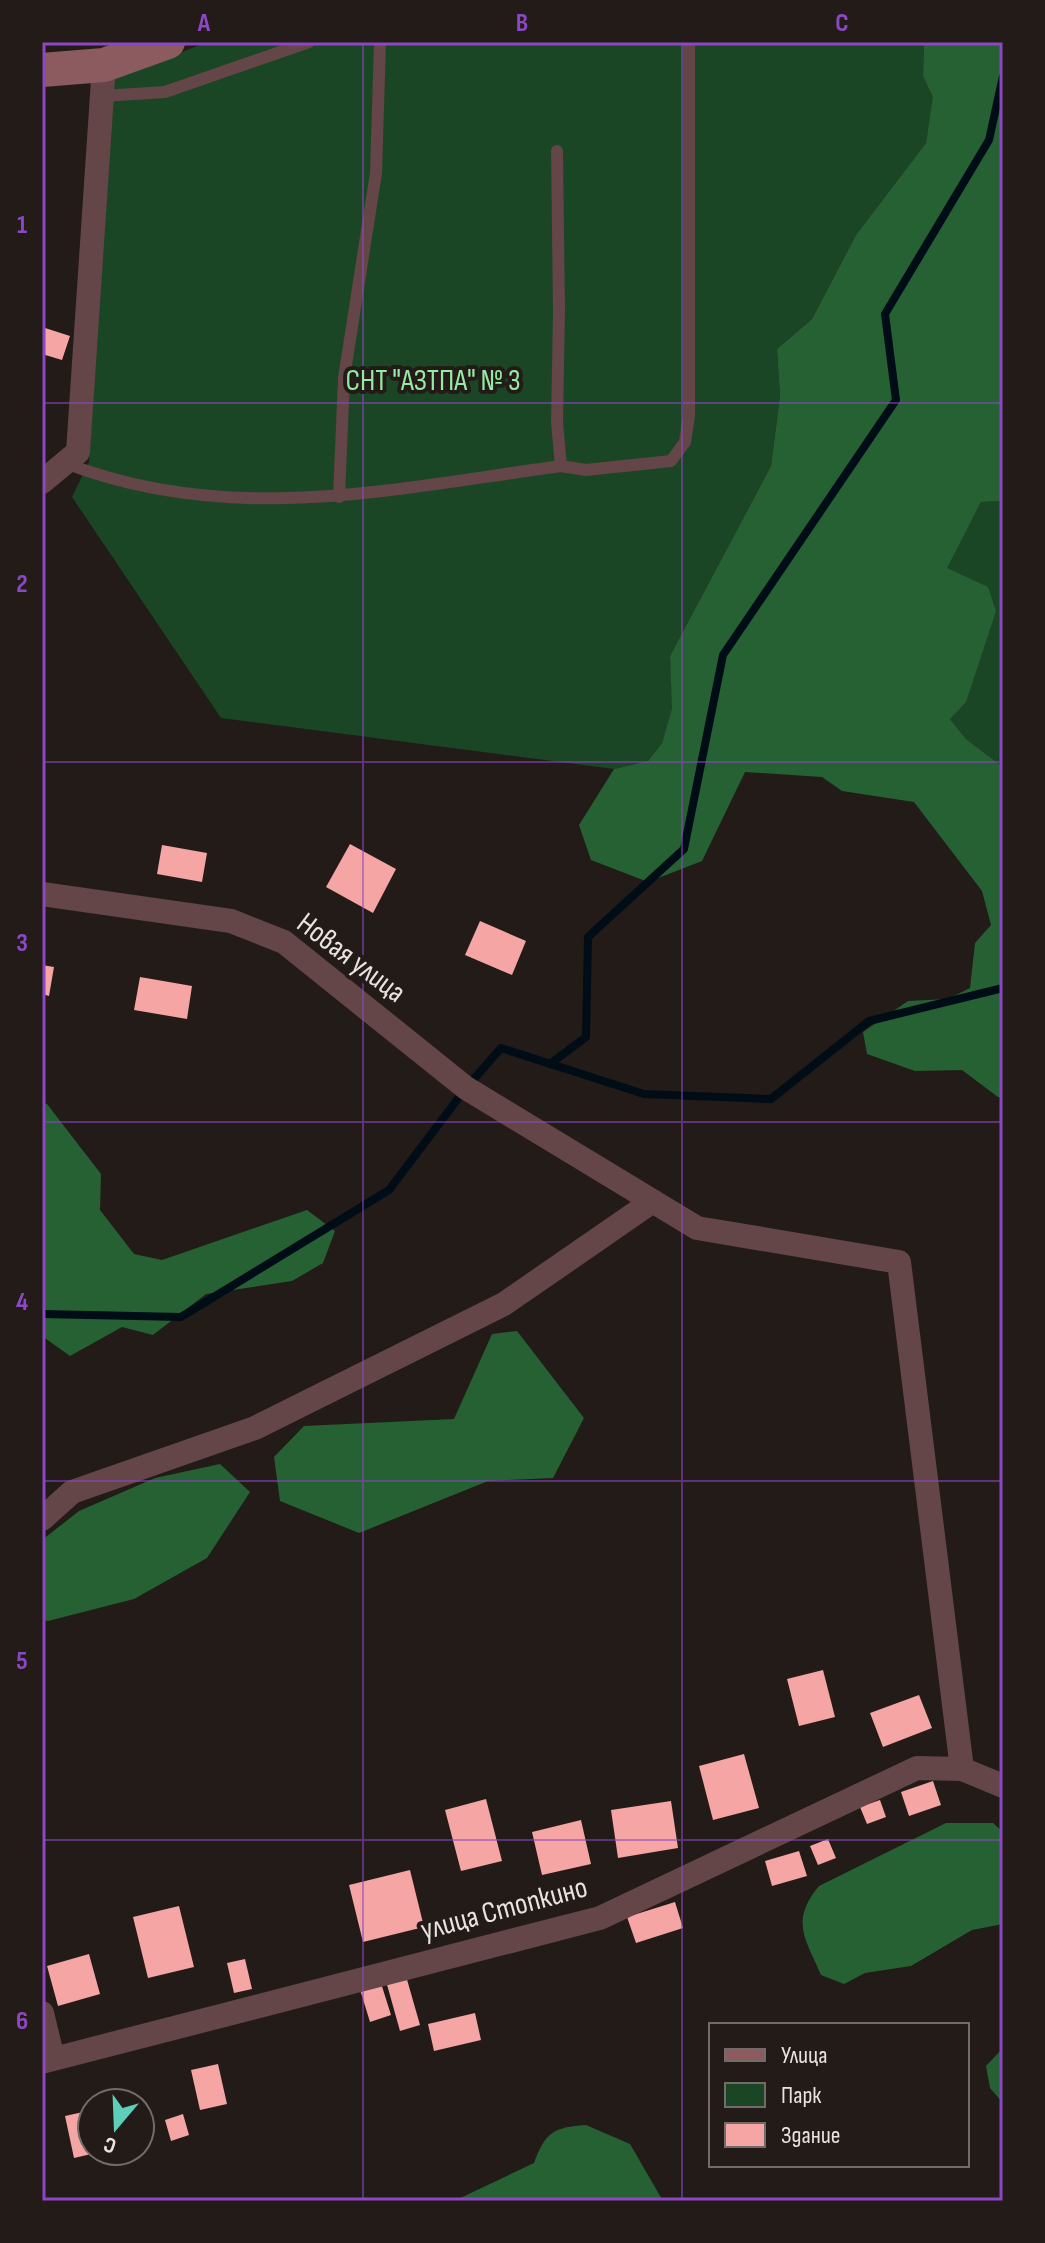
<svg xmlns="http://www.w3.org/2000/svg" width="1045" height="2243" viewBox="0 0 1045 2243" font-family="'Sofia Sans Condensed',sans-serif">
<rect width="100%" height="100%" fill="#231b17"/>
<!-- green -->
<path fill="#1b4625" d="M208 42H924L923 76 934 96 926 143 856 235 812 319 777 349 780 396 771 466 670 656 673 709 662 743 648 761 614 769 221 718 72 497 89 462 113 78Z
M1003 501V767L966 739 950 719 946 568 981 502Z"/>
<!-- forest -->
<path fill="#266133" d="M924 42H1003V501L981 502 947 568 988 587 996 611 966 702 950 719 966 739 1003 767V1097H998L962 1070 915 1071 867 1054 863 1032 908 1001 948 999 970 988 975 943 991 925 982 891 914 802 842 791 822 777 745 772 702 861 648 882 591 860 579 825 614 769 648 761 662 743 672 709 670 656 771 466 780 396 777 349 812 319 856 235 926 143 933 97 923 76Z
M42 1103 47 1104 101 1174 100 1210 134 1254 162 1260 307 1210 335 1231 323 1263 292 1281 206 1294 153 1335 122 1327 70 1356 42 1336Z
M517 1331 584 1418 553 1478 488 1481 359 1533 280 1501 274 1457 304 1426 454 1419 492 1334Z
M220 1464 250 1492 207 1558 134 1599 48 1621 42 1620V1540L79 1511 155 1478Z
M946 1823H993L1003 1832V1924L972 1930 911 1966 865 1973 844 1984 821 1975C805 1938 790 1921 819 1886Z
M1003 2043V2103L990 2088 986 2066 1002 2049Z
M586 2125 630 2144 663 2201H454L534 2163C545 2133 553 2127 586 2125Z"/>
<g fill="none" stroke-linecap="round" stroke-linejoin="round">
<!-- stream -->
<path stroke="#000d17" stroke-width="8" d="M550 1064 586 1037 588 937 684 849 723 655 896 400 885 314 989 140 1003 76
M42 1314 181 1317 389 1190 466 1088 501 1048 644 1094 771 1099 869 1021 1003 988"/>
</g>
<!-- building -->
<path fill="#f5a5a3" d="M42 327 70 336 62 360 42 354Z
M350 844 396 869 373 913 326 887Z
M162 845 207 853 202 882 157 874Z
M480 921 526 941 512 975 465 955Z
M42 965 54 967 49 996 42 994Z
M140 977 192 986 187 1019 134 1010Z
M823 1670 835 1717 799 1726 787 1679Z
M919 1695 932 1728 883 1747 870 1713Z
M744 1754 759 1808 713 1820 699 1766Z
M933 1781 941 1805 909 1816 901 1792Z
M486 1799 502 1861 461 1871 445 1810Z
M880 1800 886 1817 867 1824 860 1807Z
M671 1801 678 1848 618 1858 611 1810Z
M581 1820 591 1864 542 1875 532 1832Z
M828 1839 836 1858 818 1865 810 1846Z
M799 1851 807 1876 772 1886 765 1861Z
M410 1870 424 1927 363 1942 349 1885Z
M675 1902 683 1928 636 1943 627 1917Z
M179 1906 194 1967 148 1978 133 1917Z
M89 1954 100 1994 58 2006 47 1966Z
M245 1959 252 1989 234 1993 227 1963Z
M406 1976 420 2025 400 2031 386 1981Z
M380 1980 391 2015 370 2022 359 1986Z
M475 2013 481 2040 434 2051 428 2024Z
M218 2064 227 2104 200 2110 191 2070Z
M92 2110V2151L100 2152 74 2158 65 2116Z
M183 2114 189 2135 171 2141 165 2120Z"/>
<g fill="none" stroke-linecap="round" stroke-linejoin="round">
<!-- lane -->
<path stroke="#644548" stroke-width="12" d="M102 96 165 92 309 42
M557 151 559 311 557 422 561 466
M65 463C230 527 392 489 561 466L586 470 671 461 685 442 689 416V42
M339 497 344 378 376 173 380 42"/>
<!-- street -->
<path stroke="#644548" stroke-width="24" d="M42 482 78 452 104 65
M42 894 231 921 284 942 466 1088 697 1228 899 1262 962 1769 1003 1786
M42 1519 72 1492 255 1428 504 1304 653 1201
M42 2013 53 2059
M42 2062 600 1918 917 1768 962 1769"/>
<!-- secondary -->
<path stroke="#8c5b5f" stroke-width="34" d="M42 70 104 65 168 42"/>
</g>
<!-- grid -->
<path fill="none" stroke="#8c47c4" stroke-width="2" stroke-opacity="0.55" d="M363 42V2201M682 42V2201M42 403H1003M42 762H1003M42 1122H1003M42 1481H1003M42 1840H1003"/>
<g text-anchor="middle" dominant-baseline="central" stroke-width="8" stroke-linejoin="round" paint-order="stroke">
<!-- park labels -->
<g font-size="30" fill="#96e9a4" stroke="#231b17">
<text x="433" y="381">СНТ "АЗТПА" № 3</text>
</g>
<!-- street labels -->
<g font-size="30" fill="#e9e3e0" stroke="#231b17">
<text transform="translate(351 958) rotate(37)">Новая улица</text>
<text transform="translate(504 1909) rotate(-15)">улица Стопкино</text>
</g>
</g>
<!-- border -->
<rect width="1045" height="2243" fill="none" stroke="#231b17" stroke-width="88"/>
<!-- legend -->
<rect x="709" y="2023" width="260" height="144" fill="#231b17" stroke="#726b67" stroke-width="2"/>
<rect x="725" y="2049" width="40" height="12" fill="#8c5b5f" stroke="#726b67" stroke-width="2"/>
<text x="781" y="2063" font-size="24" fill="#e9e3e0">Улица</text>
<rect x="725" y="2083" width="40" height="24" fill="#1b4625" stroke="#726b67" stroke-width="2"/>
<text x="781" y="2103" font-size="24" fill="#e9e3e0">Парк</text>
<rect x="725" y="2123" width="40" height="24" fill="#f5a5a3" stroke="#726b67" stroke-width="2"/>
<text x="781" y="2143" font-size="24" fill="#e9e3e0">Здание</text>
<!-- north arrow -->
<g transform="translate(116 2127) rotate(199)"><circle r="38" fill="#231b17" stroke="#726b67" stroke-width="2"/>
<path d="M0-6L14 30L0 20L-14 30Z" fill="#5dceb8"/>
<text y="-12" font-size="22" font-weight="bold" text-anchor="middle" fill="#e9e3e0">С</text>
</g>
<rect x="44" y="44" width="957" height="2155" fill="none" stroke="#8c47c4" stroke-width="3"/>
<g font-size="26" text-anchor="middle" font-weight="bold" fill="#8c47c4">
<text x="204" y="31">A</text>
<text x="522" y="31">B</text>
<text x="842" y="31">C</text>
<text x="22" y="233">1</text>
<text x="22" y="592">2</text>
<text x="22" y="951">3</text>
<text x="22" y="1310">4</text>
<text x="22" y="1669">5</text>
<text x="22" y="2029">6</text>
</g>
</svg>
